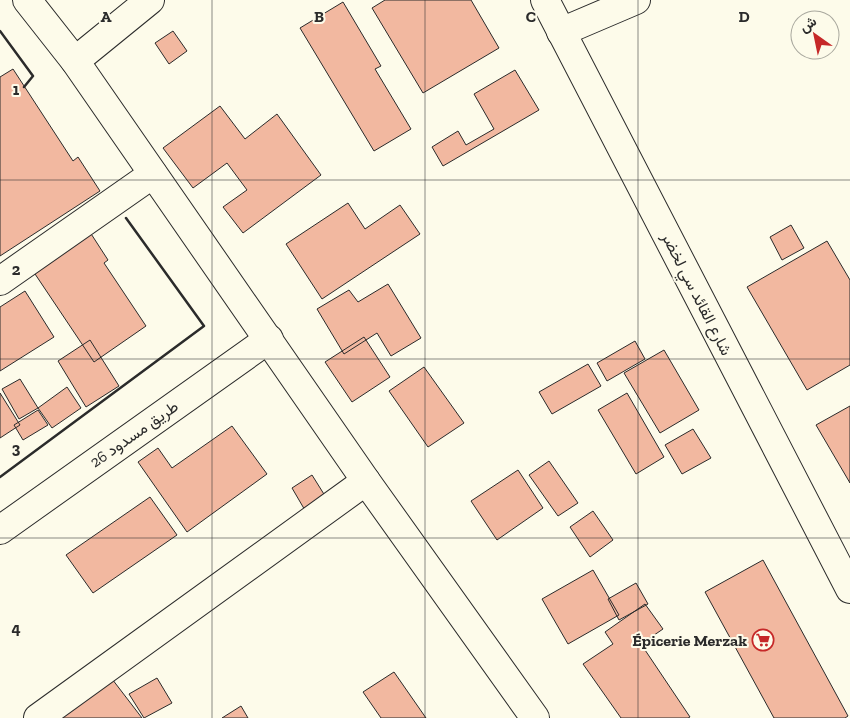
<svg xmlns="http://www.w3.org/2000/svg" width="850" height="718" viewBox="0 0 850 718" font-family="'Zilla Slab',Vazirmatn,serif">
<rect width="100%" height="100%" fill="#fdfbea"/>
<!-- building -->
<path fill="#f2b8a0" stroke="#2b2b2b" d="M385 0H471L499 48 423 93 372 8Z
M343 2 381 66 375 69 411 129 374 151 300 28Z
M173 31 187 51 169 64 155 43Z
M13 69 73 161 78 157 100 191 0 256V77Z
M515 70 539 110 443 166 432 147 458 131 466 145 494 129 474 94Z
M220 106 245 139 277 114 321 175 243 233 223 207 247 190 227 163 193 188 163 148Z
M348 203 365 229 400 205 420 234 322 299 286 244Z
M791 225 804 248 782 260 770 237Z
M86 226 108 260 104 263 146 326 94 362 29 265Z
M827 241 850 280V365L807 390 747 287Z
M388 284 421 338 391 356 377 333 344 354 317 309 349 290 358 302Z
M25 291 54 337 0 371V307Z
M364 337 390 377 352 402 325 362Z
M90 340 119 386 86 407 58 361Z
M635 341 645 359 607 381 597 363Z
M664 350 699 410 660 433 624 373Z
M588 364 601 386 552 414 539 392Z
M424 367 464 423 428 447 389 391Z
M20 379 38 408 19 419 2 389Z
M67 387 81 408 52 428 38 408Z
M0 393 20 425 0 438Z
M627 393 664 457 636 474 598 410Z
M850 406V483L816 425Z
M38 410 48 425 23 440 14 425Z
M232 426 267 474 187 532 138 462 158 448 172 468Z
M693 429 711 458 682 474 665 445Z
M549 461 578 503 558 516 529 475Z
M518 470 543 508 497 540 471 501Z
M312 475 327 499 306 512 292 488Z
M150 497 177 535 93 593 66 555Z
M593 511 613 540 590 557 570 527Z
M763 560 848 716 845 718H774L705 592Z
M593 570 619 615 568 644 542 599Z
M636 583 648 604 619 620 608 599Z
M645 604 663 629 641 644 690 717 688 718H621L583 664 613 644 605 632Z
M394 672 426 718H381L363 692Z
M109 675 142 718H51Z
M157 678 172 703 144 718 129 694Z
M241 706 248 718H222Z"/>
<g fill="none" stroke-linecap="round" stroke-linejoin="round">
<!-- street casing -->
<g stroke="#2b2b2b" stroke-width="30">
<path id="street" d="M561 32 636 0
M75 61 150 0
M0 281 153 174
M0 530 269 339
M38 718 366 481"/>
</g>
<!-- secondary casing -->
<g stroke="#2b2b2b" stroke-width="30">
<path id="secondary" d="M27 0 75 61 366 481 535 718
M545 0 850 589"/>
</g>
<!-- street -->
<use href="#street" stroke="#fdfbea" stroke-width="28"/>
<!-- secondary -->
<use href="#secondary" stroke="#fdfbea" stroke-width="28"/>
<!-- wall -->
<path stroke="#2b2b2b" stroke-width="2.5" d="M0 31 33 76 24 87
M0 477 204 326 126 218"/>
</g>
<!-- grid -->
<path fill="none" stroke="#2b2b2b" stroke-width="1" stroke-opacity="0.55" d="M212 0V718M425 0V718M638 0V718M0 180H850M0 359H850M0 538H850"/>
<!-- icons -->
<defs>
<g id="supermarket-ring" transform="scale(1.125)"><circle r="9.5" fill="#fdfbea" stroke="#c62828" stroke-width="1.5"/><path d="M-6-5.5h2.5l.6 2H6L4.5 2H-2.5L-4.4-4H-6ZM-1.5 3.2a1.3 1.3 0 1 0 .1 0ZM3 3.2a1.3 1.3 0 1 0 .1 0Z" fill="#c62828"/></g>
</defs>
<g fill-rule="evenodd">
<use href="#supermarket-ring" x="763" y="640"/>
</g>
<g text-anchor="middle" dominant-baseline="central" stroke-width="4" stroke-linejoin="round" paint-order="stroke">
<!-- street labels -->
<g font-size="16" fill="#2b2b2b" stroke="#fdfbea">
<text transform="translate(697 294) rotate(63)">شارع القائد سي لخضر</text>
<text transform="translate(134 434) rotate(-35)">طريق مسدود 26</text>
</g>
<!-- poi labels -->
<g font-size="16" font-weight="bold" fill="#2b2b2b" stroke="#fdfbea" text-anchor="end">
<text x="747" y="640">Épicerie Merzak</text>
</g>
</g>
<g font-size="16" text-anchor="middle" font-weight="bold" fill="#2b2b2b" stroke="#fdfbea" stroke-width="4" stroke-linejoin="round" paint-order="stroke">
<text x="106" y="22">A</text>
<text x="319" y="22">B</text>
<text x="531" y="22">C</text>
<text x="744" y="22">D</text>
<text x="16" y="95">1</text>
<text x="16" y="275">2</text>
<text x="16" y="454">3</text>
<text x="16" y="634">4</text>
</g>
<!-- north arrow -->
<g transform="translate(815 35) rotate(327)"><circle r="24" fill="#fdfbea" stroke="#a9a89e"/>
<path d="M0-4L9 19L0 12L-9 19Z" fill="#c62828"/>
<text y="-8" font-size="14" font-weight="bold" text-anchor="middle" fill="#2b2b2b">ش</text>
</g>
</svg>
